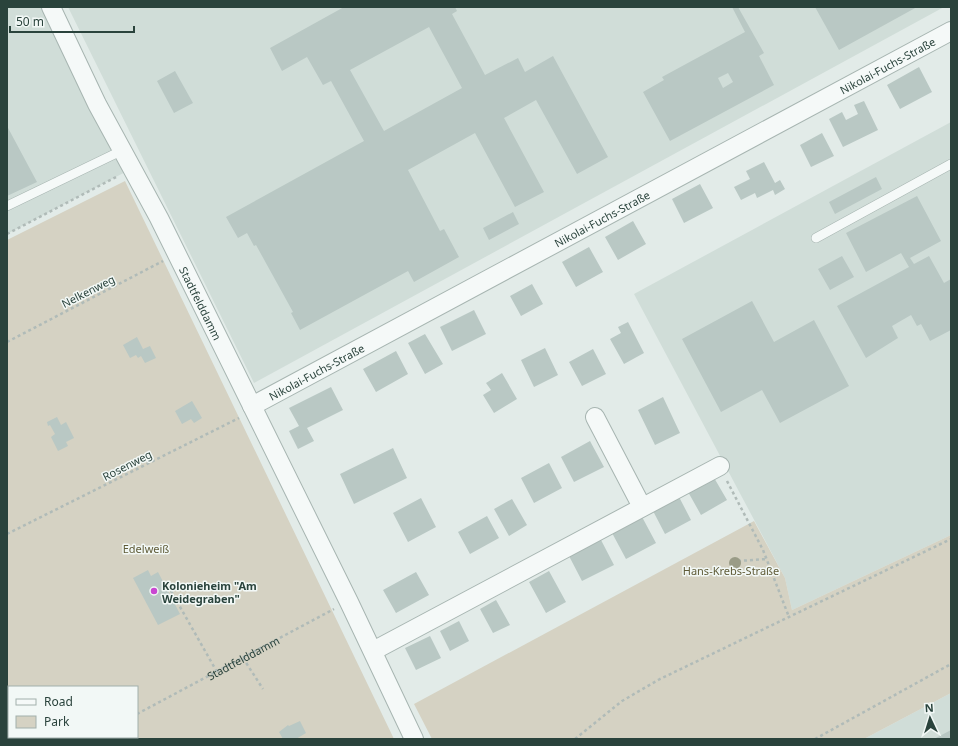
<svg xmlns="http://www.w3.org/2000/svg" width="958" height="746" viewBox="0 0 958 746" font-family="'Noto Sans',sans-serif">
<rect width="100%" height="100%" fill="#e2ebe8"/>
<!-- built -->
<path fill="#d0ddd8" d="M7 7H51L133 168 7 234Z
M68 7H944L254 383Z
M951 122V535L792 610 785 578 634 294Z
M951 693V739H864Z"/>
<!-- green -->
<path fill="#d5d2c3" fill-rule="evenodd" d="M125 181 394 739H7V240ZM9 687H137V737H9Z
M754 521 785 578 792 610 951 535V693L864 739H432L414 704Z"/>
<!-- building -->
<path fill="#b9c8c4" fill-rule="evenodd" d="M344 7H455L457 11 452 14 485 75 518 58 525 72 553 56 608 157 577 174 536 100 504 118 544 192 515 207 475 133 408 170 440 231 444 229 459 257 414 282 408 271 300 330 291 313 293 312 256 245 254 246 247 233 238 238 226 217 364 141 331 81 323 85 307 57 282 71 270 48ZM429 27 462 88 384 131 350 70Z
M732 7H738L764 53 759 56 774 85 670 141 643 92 664 80 662 77 745 32ZM728 73 733 82 723 88 718 78Z
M815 7 846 8 917 7 839 50Z
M919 67 932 92 900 109 887 85Z
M175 71 193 103 174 113 157 81Z
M864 101 878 130 843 147 829 119 842 112 846 120 858 114 854 105Z
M7 126 37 182 7 196Z
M822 133 834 156 811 167 800 145Z
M764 162 775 183 780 180 785 189 775 195 773 190 757 198 755 193 741 200 734 187 750 179 746 171Z
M876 177 882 189 835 214 829 202Z
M700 184 713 208 684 223 672 199Z
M917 196 941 241 910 258 914 264 929 256 944 283 951 279V330L930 341 921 324 917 326 911 315 892 326 898 338 866 358 837 306 909 267 901 253 866 272 846 233Z
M513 212 519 224 489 240 483 228Z
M633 221 646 244 618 260 605 237Z
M589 247 603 272 576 287 562 262Z
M842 256 854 277 830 290 818 269Z
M532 284 543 304 521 316 510 296Z
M752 301 774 342 814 320 849 386 780 423 762 390 721 412 682 339Z
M474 310 486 334 452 351 440 327Z
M628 322 644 353 624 364 610 339 621 333 618 327Z
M425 334 443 364 425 374 408 343Z
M137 337 143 349 150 346 156 358 145 363 141 356 138 358 136 355 130 358 123 345Z
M545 348 558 375 534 387 521 360Z
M593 349 606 374 582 386 569 362Z
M396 351 408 374 376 392 363 369Z
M502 373 517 399 494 413 483 395 491 390 486 383Z
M331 387 343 410 307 428 314 441 298 449 289 431 299 426 289 408Z
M663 397 680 433 655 445 638 410Z
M192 401 202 418 194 423 191 419 182 424 175 411Z
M57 417 61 425 66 422 74 438 66 442 68 446 58 451 51 437 55 434 50 425 48 426 47 422Z
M590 441 604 467 574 482 561 457Z
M393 448 407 478 354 504 340 474Z
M549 463 562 488 534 503 521 478Z
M713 476 727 500 701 515 687 490Z
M678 495 691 520 665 534 652 509Z
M421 498 436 527 408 542 393 513Z
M512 499 527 525 509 536 494 509Z
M641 515 656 543 626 559 611 531Z
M487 516 499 538 470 554 458 532Z
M601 540 614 565 582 581 569 556Z
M148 570 151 576 158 572 180 614 158 625 133 578Z
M549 571 566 602 546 613 529 582Z
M416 572 429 595 396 613 383 590Z
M496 600 510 625 493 633 480 609Z
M459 621 469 641 450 651 440 631Z
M430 636 441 658 416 670 405 648Z
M300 721 306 733 296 739H283L279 732 288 725 289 726Z
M951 730V739H934Z"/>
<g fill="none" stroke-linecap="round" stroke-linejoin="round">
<!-- service casing -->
<g stroke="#a7b5b1" stroke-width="10">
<path id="service" d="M7 206 123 150
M816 238 951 164"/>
</g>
<!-- minor casing -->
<g stroke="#a7b5b1" stroke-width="20">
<g id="minor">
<path id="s2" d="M51 7 97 104 159 218 349 602 414 739"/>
<path id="s3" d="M252 406 951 31"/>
<path d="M595 417 642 507"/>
<path d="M373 651 720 466"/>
</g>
</g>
<!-- path -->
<g stroke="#b0bbb8" stroke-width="2.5" stroke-dasharray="3 3" stroke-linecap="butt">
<path d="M7 234 118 176"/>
<path d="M7 342 163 261"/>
<path d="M727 481 763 550 789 617"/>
<path d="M7 534 239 418"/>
<path d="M738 561 767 559"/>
<path d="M171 591 217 672"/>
<path d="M243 658 263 689"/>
<path id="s1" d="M137 714 334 609"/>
<path d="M90 739 93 737"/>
<path d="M575 739 622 701 660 679 951 539"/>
<path d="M815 739 951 664"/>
</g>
<!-- service -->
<use href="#service" stroke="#f5f9f8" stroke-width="9"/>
<!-- minor -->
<use href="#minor" stroke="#f5f9f8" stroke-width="18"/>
</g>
<!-- trees -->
<circle fill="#9a9c87" cx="735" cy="563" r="6"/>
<!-- markers -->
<circle fill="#c946d1" stroke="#f2f8f6" stroke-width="1.5" cx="154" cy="591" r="4"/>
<g text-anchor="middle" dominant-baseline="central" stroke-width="3" stroke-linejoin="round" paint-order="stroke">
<!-- street labels -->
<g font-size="11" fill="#2a433c" stroke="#f2f8f6">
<text stroke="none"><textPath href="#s3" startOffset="721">Nikolai-Fuchs-Straße</textPath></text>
<text stroke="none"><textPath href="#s3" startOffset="397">Nikolai-Fuchs-Straße</textPath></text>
<text transform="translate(88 291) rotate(-27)">Nelkenweg</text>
<text stroke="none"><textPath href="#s2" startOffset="332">Stadtfelddamm</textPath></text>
<text stroke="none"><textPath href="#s3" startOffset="73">Nikolai-Fuchs-Straße</textPath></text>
<text transform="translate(127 465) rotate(-27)">Rosenweg</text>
<text stroke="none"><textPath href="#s1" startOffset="120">Stadtfelddamm</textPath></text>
</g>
<!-- park labels -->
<g font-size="11" fill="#5f5b37" stroke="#f2f8f6">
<text x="146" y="548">Edelweiß</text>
<text x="731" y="570">Hans-Krebs-Straße</text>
</g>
<!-- poi labels -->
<g font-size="11" font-weight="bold" fill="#2a433c" stroke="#f2f8f6" text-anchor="start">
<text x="162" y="585">Kolonieheim "Am<tspan x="162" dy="13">Weidegraben"</tspan></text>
</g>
</g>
<!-- border -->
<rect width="958" height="746" fill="none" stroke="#2a433c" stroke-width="16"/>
<!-- legend -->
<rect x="8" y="686" width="130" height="52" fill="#f2f8f6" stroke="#a2b0ac"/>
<rect x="16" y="699" width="20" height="6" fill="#f5f9f8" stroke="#a2b0ac"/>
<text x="44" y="706" font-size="12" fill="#2a433c">Road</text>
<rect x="16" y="716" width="20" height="12" fill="#d5d2c3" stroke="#a2b0ac"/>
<text x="44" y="726" font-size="12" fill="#2a433c">Park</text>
<!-- north arrow -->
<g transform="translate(930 718) rotate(356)" stroke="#f2f8f6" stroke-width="3" paint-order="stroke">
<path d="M0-3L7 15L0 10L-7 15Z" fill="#2a433c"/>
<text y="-6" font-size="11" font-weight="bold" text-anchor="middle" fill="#2a433c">N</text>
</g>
<!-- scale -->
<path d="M10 26v6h124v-6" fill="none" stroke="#2a433c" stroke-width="2"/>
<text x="16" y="26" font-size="12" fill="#2a433c" stroke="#f2f8f6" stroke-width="3" paint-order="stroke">50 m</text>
</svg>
